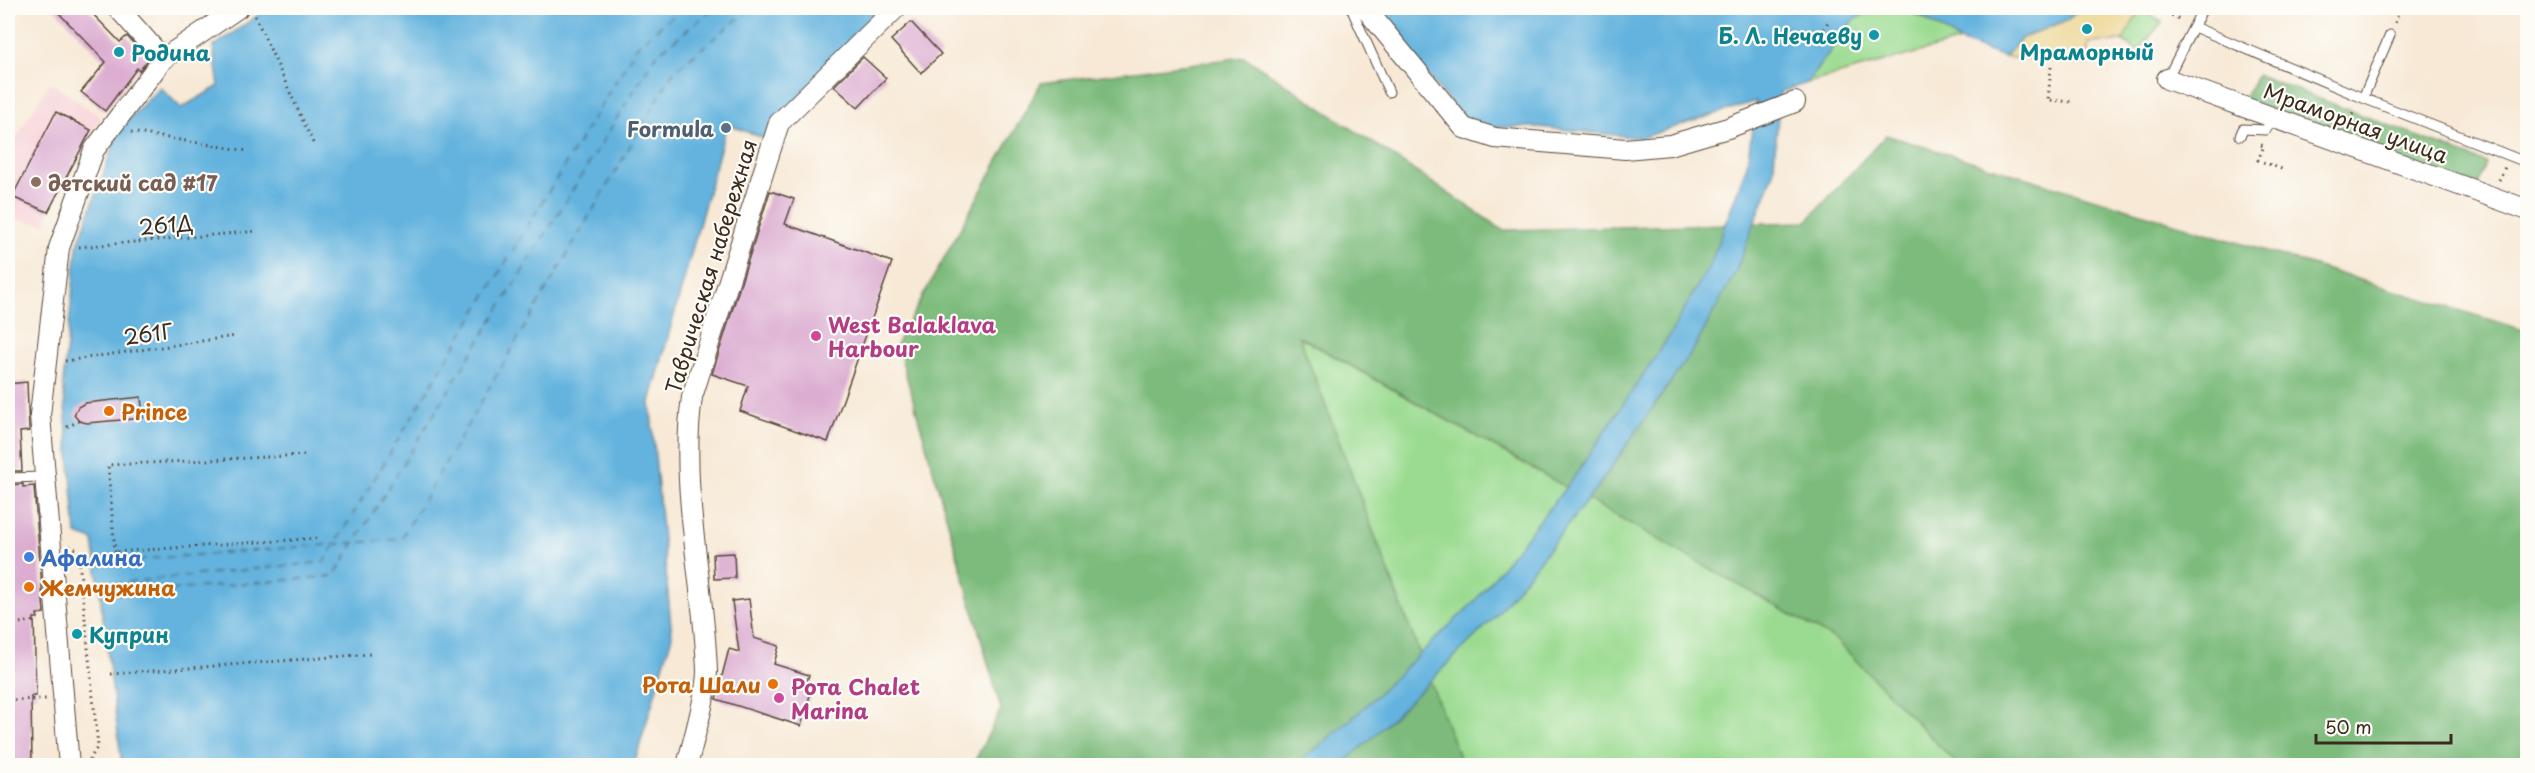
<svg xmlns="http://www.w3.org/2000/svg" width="2535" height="773" viewBox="0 0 2535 773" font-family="'Playpen Sans',sans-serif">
<rect width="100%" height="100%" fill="#fdfcf7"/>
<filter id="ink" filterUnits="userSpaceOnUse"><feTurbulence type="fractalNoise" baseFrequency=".0167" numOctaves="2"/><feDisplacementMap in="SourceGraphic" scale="12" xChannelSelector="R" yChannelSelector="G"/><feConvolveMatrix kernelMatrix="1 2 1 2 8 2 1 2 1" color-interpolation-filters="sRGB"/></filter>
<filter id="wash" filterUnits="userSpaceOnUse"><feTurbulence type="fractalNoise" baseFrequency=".008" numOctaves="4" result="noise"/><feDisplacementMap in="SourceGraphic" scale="24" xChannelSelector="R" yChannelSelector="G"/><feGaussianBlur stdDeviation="1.35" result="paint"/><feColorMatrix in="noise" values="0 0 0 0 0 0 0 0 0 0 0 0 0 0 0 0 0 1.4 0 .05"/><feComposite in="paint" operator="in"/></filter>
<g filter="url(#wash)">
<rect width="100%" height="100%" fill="#f7e9d6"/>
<!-- built -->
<path fill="#f7cfd5" d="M50 82 101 117 48 212 46 225 8 218V151Z"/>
<!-- green -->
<path fill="#9bdb91" stroke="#6b8258" stroke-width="1.5" d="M1876 8C1916 8 1927 20 1960 41L1807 83 1853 20Z
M2139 10 2162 22 2138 51 2122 41Z
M1298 336 1837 640 1958 765H1462Z"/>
<!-- forest -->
<path fill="#7cbb7b" stroke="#5c724c" stroke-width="1.5" d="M1245 57 1503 230 1806 222 1886 135 2527 331V765H1958L1836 640 1299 336 1462 765H973L1001 709 897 343 1041 83Z
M2258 75 2486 163 2477 189 2243 100Z"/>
<!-- sand -->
<path fill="#eeda9e" stroke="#94825e" stroke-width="1.5" d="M2082 8H2141L2122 41 2088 43V64L2004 57 2022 38 2067 20Z"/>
<!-- water -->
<path fill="#64b3de" stroke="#506e7e" stroke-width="1.5" d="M268 8H887L768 140 727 124 650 402 672 636 634 765H122L93 540 76 534 63 382 77 247 119 130 160 87 181 108 219 86 213 47Z
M1371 8H1876L1853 20 1807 83 1780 92 1773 175 1736 271 1695 347 1594 492 1494 618 1370 740 1340 765 1295 766 1355 716 1475 601 1572 480 1670 335 1711 262 1747 165 1756 101 1641 138 1539 127H1487L1468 124Z
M1900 8H2082L2067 20 2022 38 2004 57 1960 41 1914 11Z"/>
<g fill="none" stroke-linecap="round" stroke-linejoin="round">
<!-- ferry -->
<path stroke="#495a61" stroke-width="1.5" stroke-dasharray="8 6" stroke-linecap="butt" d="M96 563 401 539 674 71 751 8
M99 585 324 562 637 46 682 8
M101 596 334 576 656 55 714 8"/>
</g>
<g id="blocks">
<!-- building -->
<path fill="#dcadd1" d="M54 8H87L120 42 127 36 148 60 139 71 137 68 105 111 81 92 106 62Z
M911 22 941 54 921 73 891 40Z
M863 57 886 78 858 108 834 86Z
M56 112 91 130 48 212 12 197Z
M770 191 794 199 785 224 892 262 828 442 740 411 748 386 712 374Z
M27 382 29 431 20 432 22 471H8V384Z
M141 397 143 418 87 423 79 421 74 415 78 407 85 403Z
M23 484V487L34 486 44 613 37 614 38 618H34L36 696H31L32 765H8V485Z
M734 553 735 578 714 579 713 554Z
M749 599 754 638 779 646 774 664 809 675 804 690 811 692 801 726 716 699 729 649 739 652 732 601Z"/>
</g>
</g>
<g filter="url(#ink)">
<use href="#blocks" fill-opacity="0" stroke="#57473a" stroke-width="1.5"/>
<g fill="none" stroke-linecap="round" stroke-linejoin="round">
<!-- lane casing -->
<g stroke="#57473a" stroke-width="11">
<path id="lane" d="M1351 8 1389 92
M2194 27 2363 98 2528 163
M2167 79 2203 8
M2363 98 2390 35
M2240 136 2243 129 2266 130 2273 117
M8 478 44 477"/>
</g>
<!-- street casing -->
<g stroke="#57473a" stroke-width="22">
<path id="street" d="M118 8 163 59
M1365 8 1464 128 1495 138 1625 149 1670 145 1728 128 1795 102
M2167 79 2528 210
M69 766 40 415 59 248 94 150 163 59 238 8
M687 766C693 740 707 696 707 671 704 580 679 488 692 397L779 123 896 8"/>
</g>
<!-- path -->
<path stroke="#57473a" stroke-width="3" stroke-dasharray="1.5 4.5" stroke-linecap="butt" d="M2155 8 2182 20
M255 16 314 145
M2395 23 2398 14 2396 8
M1817 39 1830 19
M2051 67 2048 100 2072 102
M2347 125 2356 110
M131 132 248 151
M2261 145 2264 146 2258 160 2284 170
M2499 180 2505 167
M79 247 258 231
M65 361 236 336
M67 427 79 421
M69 546 78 550 98 746 87 764
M115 552 108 465 306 455
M96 563 115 552 320 538
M8 624 38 621
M111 674 371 654
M8 700 47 699"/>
<!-- lane -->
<use href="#lane" stroke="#fff" stroke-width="9"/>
<!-- street -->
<use href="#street" stroke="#fff" stroke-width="20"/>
</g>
</g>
<!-- markers -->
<g fill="#0f9aa8" stroke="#fdfcf7" stroke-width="2">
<circle cx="2087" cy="29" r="6"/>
<circle cx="1874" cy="35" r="6"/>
<circle cx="119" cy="52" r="6"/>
<circle cx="77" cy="634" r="6"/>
</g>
<circle fill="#5c6f8a" stroke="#fdfcf7" stroke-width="2" cx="726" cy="128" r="6"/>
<circle fill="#8d6e63" stroke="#fdfcf7" stroke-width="2" cx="36" cy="182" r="6"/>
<g fill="#d1479c" stroke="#fdfcf7" stroke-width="2">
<circle cx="816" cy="336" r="6"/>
<circle cx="779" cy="698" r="6"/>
</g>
<g fill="#e8710a" stroke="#fdfcf7" stroke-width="2">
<circle cx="109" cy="411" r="6"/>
<circle cx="29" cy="587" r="6"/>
<circle cx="773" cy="684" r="6"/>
</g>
<circle fill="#3f7fe0" stroke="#fdfcf7" stroke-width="2" cx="29" cy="557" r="6"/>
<g text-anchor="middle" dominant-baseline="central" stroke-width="4.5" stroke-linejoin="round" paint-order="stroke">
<!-- culture labels -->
<g font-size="21" font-weight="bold" fill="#0d838f" stroke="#fdfcf7" text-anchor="start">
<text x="1862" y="35" text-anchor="end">Б. Л. Нечаеву</text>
<text x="2087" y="51" text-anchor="middle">Мраморный</text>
<text x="131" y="52">Родина</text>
<text x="89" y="634">Куприн</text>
</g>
<!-- street labels -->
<g font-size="21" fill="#3b2a1e" stroke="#fdfcf7">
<text transform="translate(2356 122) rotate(20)">Мраморная улица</text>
<text transform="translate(166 224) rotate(-5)">261Д</text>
<text transform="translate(710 266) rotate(-73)">Таврическая набережная</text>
<text transform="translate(148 333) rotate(-8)">261Г</text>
</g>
<!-- service labels -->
<g font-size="21" font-weight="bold" fill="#4e5e75" stroke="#fdfcf7" text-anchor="end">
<text x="714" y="128">Formula</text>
</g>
<!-- education labels -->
<g font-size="21" font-weight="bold" fill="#785e54" stroke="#fdfcf7" text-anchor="start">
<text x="48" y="182">детский сад #17</text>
</g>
<!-- hotel labels -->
<g font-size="21" font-weight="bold" fill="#b23c85" stroke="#fdfcf7" text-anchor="start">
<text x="828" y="324">West Balaklava<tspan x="828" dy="24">Harbour</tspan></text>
<text x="791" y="686">Рота Chalet<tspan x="791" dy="24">Marina</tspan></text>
</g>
<!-- food labels -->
<g font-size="21" font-weight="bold" fill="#c56008" stroke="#fdfcf7" text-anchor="start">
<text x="121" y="411">Prince</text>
<text x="41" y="587">Жемчужина</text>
<text x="761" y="684" text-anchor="end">Рота Шали</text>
</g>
<!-- shop labels -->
<g font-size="21" font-weight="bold" fill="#366cbe" stroke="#fdfcf7" text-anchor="start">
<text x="41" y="557">Афалина</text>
</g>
</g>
<!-- margin -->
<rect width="2535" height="773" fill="none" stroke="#fdfcf7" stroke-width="30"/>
<!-- scale -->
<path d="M2316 734v9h135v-9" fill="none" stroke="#3b2a1e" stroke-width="3"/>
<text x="2325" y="734" font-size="18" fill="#3b2a1e" stroke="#fdfcf7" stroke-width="4.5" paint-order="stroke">50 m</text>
</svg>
